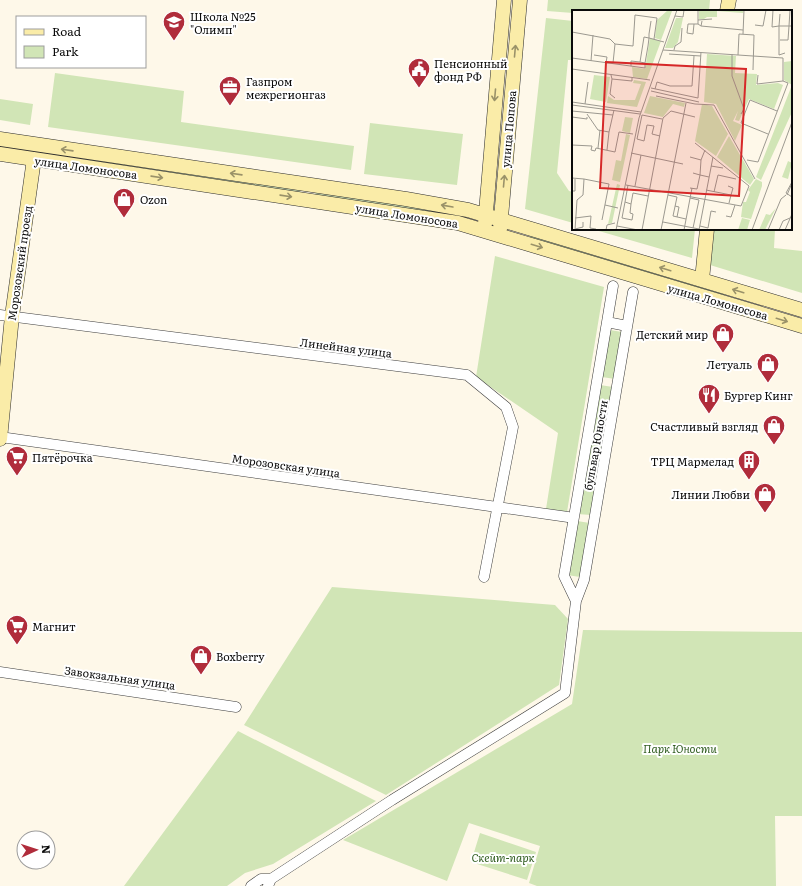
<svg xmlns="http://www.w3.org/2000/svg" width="802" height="886" viewBox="0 0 802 886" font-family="Literata,serif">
<rect width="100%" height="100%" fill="#fef8e9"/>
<!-- green -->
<path fill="#d1e5b6" d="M548 0H710L709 11H573V13L547 11Z
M546 18 573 21V60H568L557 173 569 191 573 192V223L525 209Z
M55 73 184 91 181 122 354 146 351 170 48 127Z
M0 99 33 104 30 125 0 120Z
M370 123 463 134 457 185 364 174Z
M0 144 301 188 300 193 0 148Z
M316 191 455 212 454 217 315 195Z
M592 229H695L692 258Z
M713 229H775L774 248 802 251V293L710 265Z
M531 234 725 292 724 298 529 239Z
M495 256 604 287 567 512 546 509 558 433 476 377Z
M610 330 622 332 615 379 602 377Z
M600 385 613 387 599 469 586 466Z
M585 471 598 473 591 515 577 514Z
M577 521 590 523 580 577 567 575Z
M332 587 555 605 568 619 559 685 386 795 244 725Z
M583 630 802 632V816H775L776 886H537L529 883 540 846 469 823 447 881 343 840 572 704Z
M238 731 376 801 273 864 245 873 227 886H124Z
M480 833 536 852 527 880 471 862Z"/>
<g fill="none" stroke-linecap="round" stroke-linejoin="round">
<!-- street casing -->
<g stroke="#3d3d3d" stroke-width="11">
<path id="street" d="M613 286 607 322 627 326
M0 315 467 375 506 407 513 427 484 577
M0 437 568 517
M576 601 584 580 633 292
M0 672 236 707
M251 886 261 879H271
M268 886 271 879 392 800 565 693 576 601 564 576 607 322"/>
</g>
<!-- secondary casing -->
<g stroke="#2c2c2c" stroke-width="15">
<path id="secondary" d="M727 11 729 0
M0 139 406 199 468 210 802 310
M0 154 458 223 802 326
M485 224 504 0
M500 229 520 0
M702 280 707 229
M0 439 12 316 34 159"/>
</g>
<!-- street -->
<use href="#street" stroke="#fff" stroke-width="10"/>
<!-- secondary -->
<use href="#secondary" stroke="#faeca8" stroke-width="14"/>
</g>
<!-- one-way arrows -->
<defs><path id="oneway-shaft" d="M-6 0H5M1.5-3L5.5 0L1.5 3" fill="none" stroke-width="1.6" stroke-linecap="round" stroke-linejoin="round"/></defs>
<g stroke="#9a9269">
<use href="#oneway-shaft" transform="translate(515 51) rotate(-85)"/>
<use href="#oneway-shaft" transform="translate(495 95) rotate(95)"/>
<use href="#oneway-shaft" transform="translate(67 150) rotate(-172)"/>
<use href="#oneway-shaft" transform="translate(236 174) rotate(-172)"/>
<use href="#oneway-shaft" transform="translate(157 177) rotate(8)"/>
<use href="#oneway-shaft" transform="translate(504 181) rotate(-85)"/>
<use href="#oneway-shaft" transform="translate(286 196) rotate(8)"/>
<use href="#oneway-shaft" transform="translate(447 206) rotate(-170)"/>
<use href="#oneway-shaft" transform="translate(537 246) rotate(17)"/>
<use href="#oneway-shaft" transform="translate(665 269) rotate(-163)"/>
<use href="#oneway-shaft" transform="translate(738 291) rotate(-163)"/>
<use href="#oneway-shaft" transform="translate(782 320) rotate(17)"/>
</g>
<!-- icons -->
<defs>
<g id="school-pin" transform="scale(1.15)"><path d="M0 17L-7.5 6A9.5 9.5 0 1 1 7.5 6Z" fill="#b02c3b" stroke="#fff"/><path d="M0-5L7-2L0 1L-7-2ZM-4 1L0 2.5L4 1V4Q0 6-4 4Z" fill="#fff"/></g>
<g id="civic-pin" transform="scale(1.15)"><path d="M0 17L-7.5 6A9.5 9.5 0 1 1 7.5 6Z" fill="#b02c3b" stroke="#fff"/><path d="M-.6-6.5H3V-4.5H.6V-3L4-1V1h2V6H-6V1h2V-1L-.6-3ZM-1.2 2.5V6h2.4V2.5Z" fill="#fff"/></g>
<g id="office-pin" transform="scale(1.15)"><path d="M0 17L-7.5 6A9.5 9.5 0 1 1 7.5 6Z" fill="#b02c3b" stroke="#fff"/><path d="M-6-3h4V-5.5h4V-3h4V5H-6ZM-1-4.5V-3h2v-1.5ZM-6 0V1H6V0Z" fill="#fff"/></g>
<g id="shop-pin" transform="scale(1.15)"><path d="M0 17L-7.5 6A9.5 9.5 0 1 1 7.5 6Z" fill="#b02c3b" stroke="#fff"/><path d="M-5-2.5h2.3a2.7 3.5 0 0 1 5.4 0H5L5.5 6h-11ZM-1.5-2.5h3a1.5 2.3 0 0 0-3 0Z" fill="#fff"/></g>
<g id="restaurant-pin" transform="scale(1.15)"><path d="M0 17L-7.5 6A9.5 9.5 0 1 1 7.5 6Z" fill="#b02c3b" stroke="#fff"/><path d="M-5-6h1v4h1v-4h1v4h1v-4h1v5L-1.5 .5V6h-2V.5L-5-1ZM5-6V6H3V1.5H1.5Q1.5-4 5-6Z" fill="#fff"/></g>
<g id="supermarket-pin" transform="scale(1.15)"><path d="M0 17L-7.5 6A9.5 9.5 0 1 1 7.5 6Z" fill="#b02c3b" stroke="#fff"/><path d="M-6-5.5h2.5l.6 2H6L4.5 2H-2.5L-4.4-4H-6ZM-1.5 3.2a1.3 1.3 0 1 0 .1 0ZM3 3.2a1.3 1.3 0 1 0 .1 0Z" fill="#fff"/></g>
<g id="building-pin" transform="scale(1.15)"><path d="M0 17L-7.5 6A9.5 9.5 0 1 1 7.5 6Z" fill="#b02c3b" stroke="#fff"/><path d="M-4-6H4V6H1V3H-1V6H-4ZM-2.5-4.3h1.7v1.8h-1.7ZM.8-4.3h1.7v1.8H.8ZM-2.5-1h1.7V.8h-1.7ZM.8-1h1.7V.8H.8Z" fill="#fff"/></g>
</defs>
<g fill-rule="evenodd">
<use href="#school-pin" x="174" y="22"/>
<use href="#civic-pin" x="419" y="69"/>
<use href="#office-pin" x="230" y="87"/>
<use href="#shop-pin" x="124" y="199"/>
<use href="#shop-pin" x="723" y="334"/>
<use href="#shop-pin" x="768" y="364"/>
<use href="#restaurant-pin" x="709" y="395"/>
<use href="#shop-pin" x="774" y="426"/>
<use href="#supermarket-pin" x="17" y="457"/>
<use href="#building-pin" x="749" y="461"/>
<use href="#shop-pin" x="765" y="494"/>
<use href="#supermarket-pin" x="17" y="626"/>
<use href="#shop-pin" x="201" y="656"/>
</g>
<g text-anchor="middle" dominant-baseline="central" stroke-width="4" stroke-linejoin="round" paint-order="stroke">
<!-- poi labels -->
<g font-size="11" fill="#0a0a0a" stroke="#fff" text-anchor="start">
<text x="190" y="16">Школа №25<tspan x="190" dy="13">"Олимп"</tspan></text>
<text x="434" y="63">Пенсионный<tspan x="434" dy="13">фонд РФ</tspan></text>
<text x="246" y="81">Газпром<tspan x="246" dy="13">межрегионгаз</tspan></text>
<text x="140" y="199">Ozon</text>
<text x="708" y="334" text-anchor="end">Детский мир</text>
<text x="752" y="364" text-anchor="end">Летуаль</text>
<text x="724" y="395">Бургер Кинг</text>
<text x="758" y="426" text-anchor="end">Счастливый взгляд</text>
<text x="32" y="457">Пятёрочка</text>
<text x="734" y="461" text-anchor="end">ТРЦ Мармелад</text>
<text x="750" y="494" text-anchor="end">Линии Любви</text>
<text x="32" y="626">Магнит</text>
<text x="216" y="656">Boxberry</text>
</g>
<!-- street labels -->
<g font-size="11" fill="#0a0a0a" stroke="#fff">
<text transform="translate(508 129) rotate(-85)">улица Попова</text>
<text transform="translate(86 167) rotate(8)">улица Ломоносова</text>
<text transform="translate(407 215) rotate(9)">улица Ломоносова</text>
<text transform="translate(19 263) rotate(-82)">Морозовский проезд</text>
<text transform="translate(718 301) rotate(16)">улица Ломоносова</text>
<text transform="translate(346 347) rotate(7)">Линейная улица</text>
<text transform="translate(595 445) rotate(-80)">бульвар Юности</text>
<text transform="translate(286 465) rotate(8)">Морозовская улица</text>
<text transform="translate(120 677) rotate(8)">Завокзальная улица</text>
</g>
<!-- park labels -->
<g font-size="11" font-style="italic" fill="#305d20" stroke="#fff">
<text x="680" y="748">Парк Юности</text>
<text x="503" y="857">Скейт-парк</text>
</g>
</g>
<!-- overview -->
<g transform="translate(572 10)">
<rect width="220" height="220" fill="#fef8e9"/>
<path d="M96 0 100 1 89 30 83 28 85 10ZM127 0H172L171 3 145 1V7H135L132 9H127ZM104 8H111L106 32 101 38H93ZM78 28 89 31 75 69 61 67 60 57 73 59ZM135 44 164 46 163 63 185 64 184 75 206 73 211 75 202 99 177 89 167 111 163 110 166 101 161 111 170 115 163 131 144 94 132 92ZM220 51V102L189 170 184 167 220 75 212 70V52ZM22 65 38 67 34 92 18 89ZM62 70 74 72 65 97 35 93 36 86 42 90H63L69 74 61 73ZM78 86 113 93 112 97 101 94 91 107 72 103ZM130 94 140 96 156 124 144 146 123 131ZM53 107 61 108 58 123 50 121ZM54 124 58 125 48 172 40 170 44 150 49 151ZM157 126 182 169 178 175 145 147ZM216 151 220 153 216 169 210 167ZM184 169 190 172V176L179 209 169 207 171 192H174L178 182 176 180ZM45 174 48 175 40 213 36 214ZM204 198 193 220H187L194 204 198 205ZM170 208 178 210 175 220H166Z" fill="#d1e5b6"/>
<path fill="none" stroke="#9c9990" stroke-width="1" d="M126 0V14L129 16 130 11M201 0 200 17 207 16V45L213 43M208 4 207 16H217L218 0M103 6 111 7 112 0M126 10 140 9M79 11 77 24V28L76 36 73 53 68 52 72 27 77 28 92 32M122 14 121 24 115 23 116 14H126M183 15 191 16 194 0M129 16 171 20M0 22 38 29 43 34 41 53M171 24 172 0M208 30H216L217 16H220M43 34 61 36 63 5 85 8 82 29M91 40 211 48V71M102 40 103 36 109 32 110 18M97 44 129 46M160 44V66L172 99 169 104M22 45 35 47 34 53M166 45 167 24 182 25 181 60M0 48 73 58V53M19 51 21 25M59 56V51L68 52M0 59 78 70M39 65 40 69 60 71V68M40 69 38 84 43 88M79 78 126 88 129 42M83 79 85 72 98 76H120L122 46M79 81 127 92M84 86 123 94 142 95 183 169M0 92 69 102M13 94 16 72M0 95 68 104M0 101 41 105M15 104 26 120 37 122 42 100M70 105 65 129 72 131 75 115 82 116 80 124 88 126M70 105 90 109M0 107 15 109V107M196 124 169 113 178 90 205 101M0 135 20 136 19 140 23 141 24 138 43 142 47 122 61 124M26 138 28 120M35 140 37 122M59 143 111 154M118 147 129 150 133 140M175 150 186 152 216 73 211 71 185 74 186 65M139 156 151 158M121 163 128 165 129 150M0 168 12 169 11 185 5 190 3 220M12 169 37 174 30 210M220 172 214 183 220 187M54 175 169 196 177 176 123 133M56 175 53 192 59 194 61 183 76 186M63 176 69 145M156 176 161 178 159 185M118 178 125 179 128 165 137 167M134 180 159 185 157 193M0 181H3V169M142 182 146 165 164 169M96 185 105 187 101 206 114 209M215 185 220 173M118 188 127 190 121 218M53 192 50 208 60 210 61 204 58 203 59 194M33 195 46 198M103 196 107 197 105 207M154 206 159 207 163 195M3 208 19 206 18 218 24 219M91 212 127 219M45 216 66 220M128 216 136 218 139 201 144 202M3 219 11 217V212M34 220 35 215 43 213M44 220 67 108 105 0M70 220 91 108 99 101 123 107M89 220 114 93M112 220 120 178M127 220 141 147M180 220 220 112M196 220 209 189 214 185M207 220 211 211 218 208M213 220 220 204"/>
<path fill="#d62828" fill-opacity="0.15" stroke="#d62828" stroke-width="2" d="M34 52 174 59 167 186 28 178Z"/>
<rect width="220" height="220" fill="none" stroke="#0a0a0a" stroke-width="2"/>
</g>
<!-- legend -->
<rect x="16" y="16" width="130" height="52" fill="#ffffff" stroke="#9d9d9d"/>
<rect x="24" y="29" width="20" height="6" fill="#faeca8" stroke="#9d9d9d"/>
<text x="52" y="36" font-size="12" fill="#0a0a0a">Road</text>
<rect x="24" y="46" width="20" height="12" fill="#d1e5b6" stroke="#9d9d9d"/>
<text x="52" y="56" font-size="12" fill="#0a0a0a">Park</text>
<!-- north arrow -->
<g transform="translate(36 850) rotate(87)"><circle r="19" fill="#ffffff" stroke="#9d9d9d"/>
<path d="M0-3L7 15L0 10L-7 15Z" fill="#b02c3b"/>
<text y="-6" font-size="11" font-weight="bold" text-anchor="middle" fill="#0a0a0a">N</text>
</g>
</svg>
